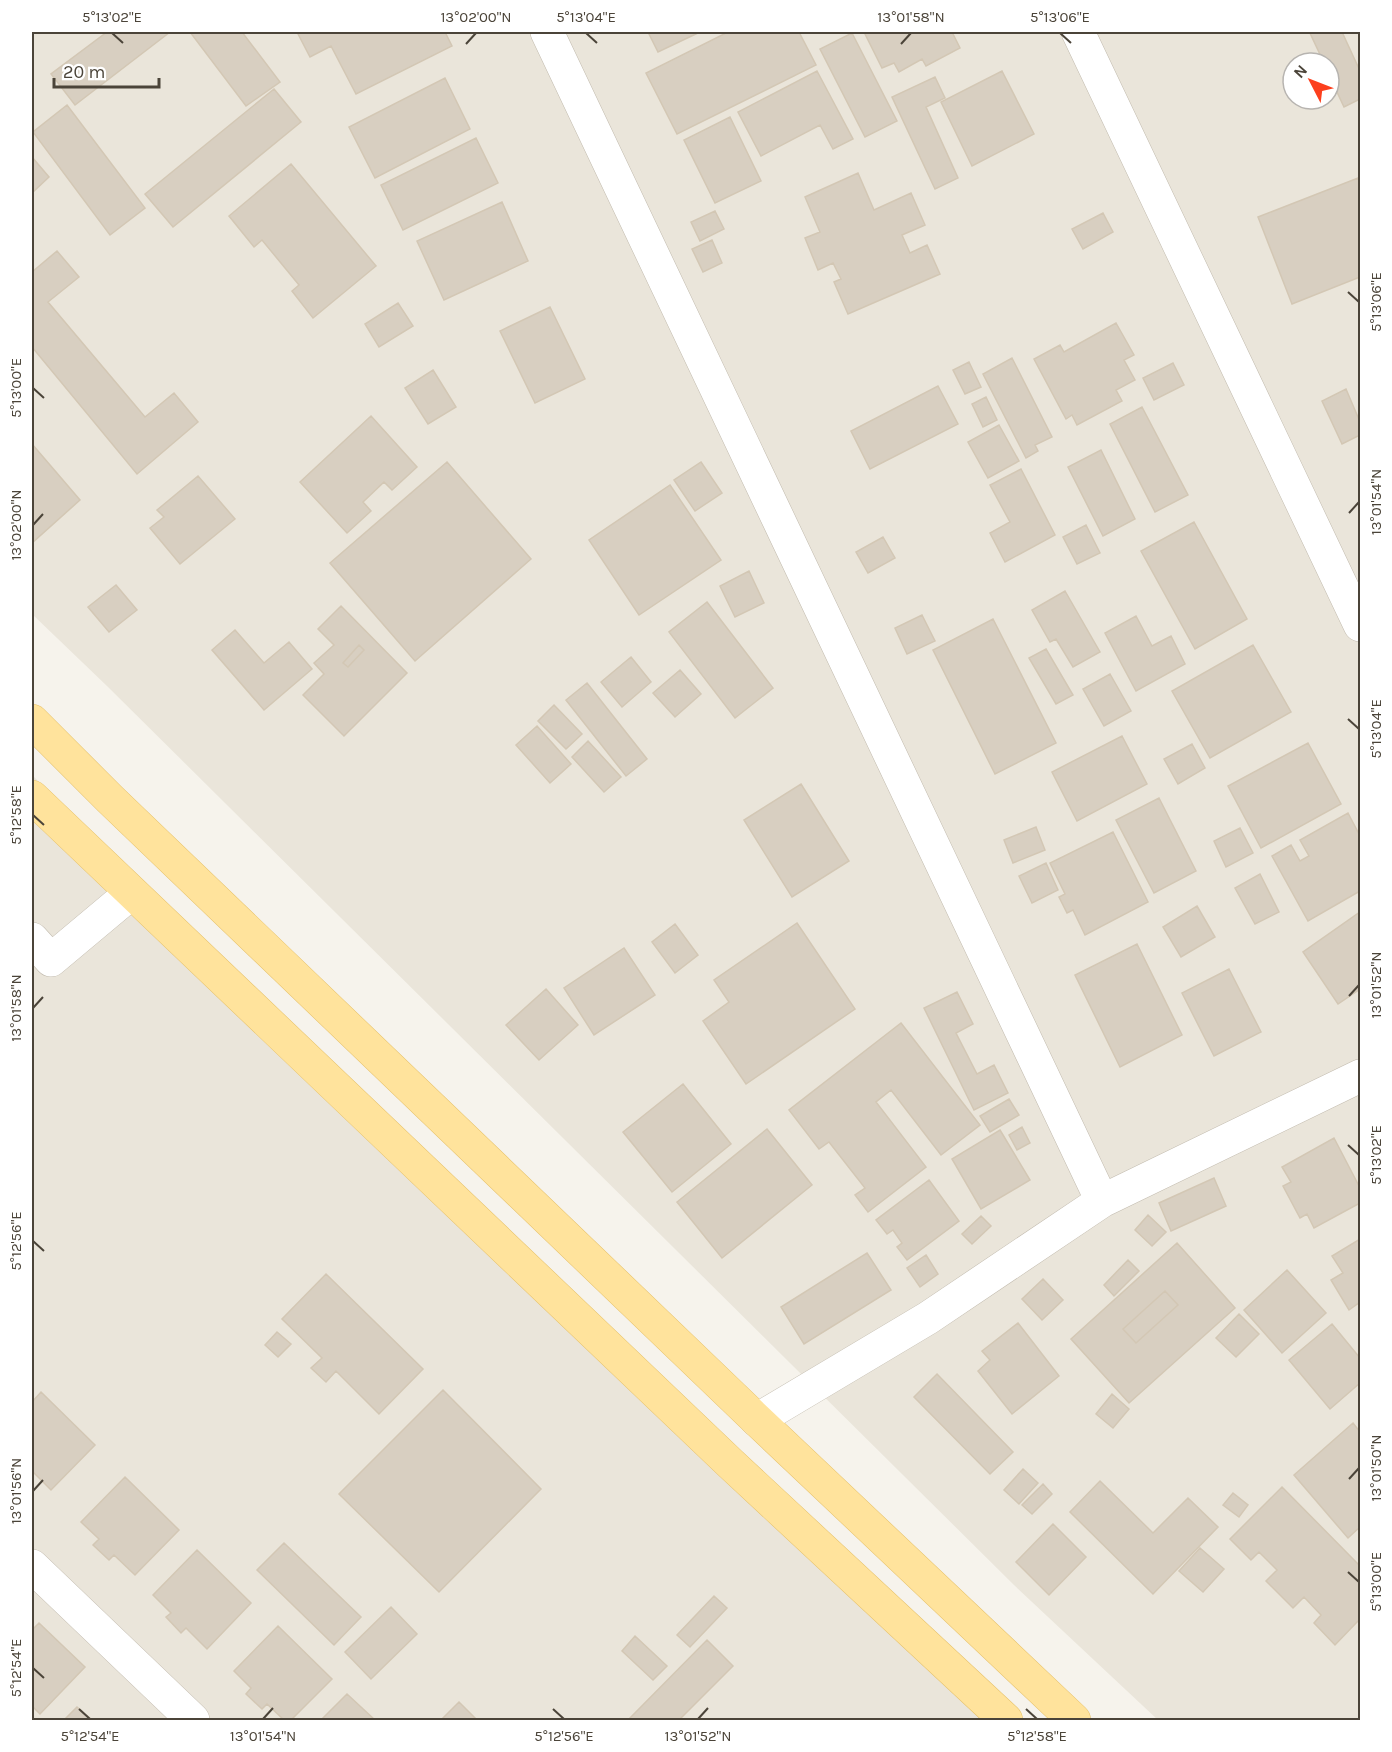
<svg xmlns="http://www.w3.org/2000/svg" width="1392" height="1752" viewBox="0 0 1392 1752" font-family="Karla,sans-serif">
<rect width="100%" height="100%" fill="#f6f3ec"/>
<!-- residential -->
<path fill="#eae5da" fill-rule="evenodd" d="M32 32H1360V1720H1158L1014 1585 107 686 32 614ZM1293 63H1329V99H1293Z
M32 775 1004 1720H32Z"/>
<!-- building -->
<path fill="#d8cfc1" stroke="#d3c7b4" stroke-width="1.5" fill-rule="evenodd" d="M107 32H170L75 105 51 74Z
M190 32H242L280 82 246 106Z
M297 32H445L452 46 356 94 331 46 310 57Z
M648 32H700L658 52Z
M728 32H799L816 65 677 134 646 73Z
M864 32H952L960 48 926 66 922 59 899 72 894 63 882 68Z
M1312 32H1342L1360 71V99L1344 107 1329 75V63H1324L1310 33Z
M852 33 897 121 865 137 820 49Z
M817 71 853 139 833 149 820 125 761 156 738 112Z
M1002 71 1034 134 972 166 941 102Z
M935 77 945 98 926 107 958 178 935 189 892 97Z
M445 78 470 129 375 178 349 127Z
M274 89 301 122 173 227 145 194Z
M67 105 145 208 110 235 33 132Z
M730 117 761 181 715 203 684 140Z
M476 138 498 183 403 230 381 185Z
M32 157 49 177 32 193Z
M291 164 376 266 313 318 292 291 299 285 262 240 254 247 229 216Z
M858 173 874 210 911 193 925 225 902 235 910 253 927 245 940 274 848 314 834 282 841 279 833 263 818 270 805 238 820 232 805 197Z
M1358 178 1360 185V277L1292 304 1258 217Z
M502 202 528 261 444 300 417 241Z
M715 211 724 229 700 241 691 222Z
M1103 213 1113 232 1083 249 1072 229Z
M712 240 722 263 703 272 692 249Z
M57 251 79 277 48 302 145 417 174 393 198 422 137 474 32 347V272Z
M398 303 413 326 379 347 365 324Z
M550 307 585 379 535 403 500 331Z
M1116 323 1134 355 1124 360 1135 380 1116 390 1122 401 1077 425 1072 415 1066 419 1034 359 1060 345 1064 352Z
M1012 358 1052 437 1035 445 1038 451 1026 458 983 374Z
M969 362 981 387 965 394 953 370Z
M1173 363 1184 385 1154 400 1143 378Z
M433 370 456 407 428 424 405 388Z
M938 386 958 424 870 469 851 431Z
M1346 389 1360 422V435L1342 444 1322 401Z
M986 397 997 420 983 427 972 404Z
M1142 407 1188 495 1155 512 1110 424Z
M371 416 417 467 392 490 384 482 363 502 371 511 347 533 300 482Z
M999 425 1019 461 988 478 968 442Z
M32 444 80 500 32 543Z
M1101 450 1135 519 1103 536 1068 467Z
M447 462 531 559 415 661 330 563Z
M701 462 722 493 695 511 674 480Z
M1021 469 1055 535 1005 562 990 533 1010 522 990 485Z
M198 476 235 519 180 564 150 528 164 517 157 510Z
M670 485 721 560 639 615 589 540Z
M1194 522 1247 619 1195 649 1141 551Z
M1086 525 1100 553 1077 564 1063 537Z
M883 537 895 558 868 573 856 552Z
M749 571 764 603 735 617 720 586Z
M116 585 137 610 109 632 88 607Z
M1065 591 1100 652 1073 667 1056 639 1050 642 1032 610Z
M707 602 773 688 735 718 669 632Z
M341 606 407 673 344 736 303 695 324 674 314 663 334 645 318 629ZM359 645 364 650 348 667 343 663Z
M922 615 935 641 907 654 895 628Z
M1136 616 1152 646 1171 636 1185 664 1136 691 1105 633Z
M993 619 1056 743 995 774 933 650Z
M235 630 264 663 289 642 312 669 264 710 212 650Z
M359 645 364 650 348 667 343 663Z
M1253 645 1291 712 1210 758 1172 691Z
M1046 649 1073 695 1056 704 1029 658Z
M631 657 651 682 622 707 601 682Z
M680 670 701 694 675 717 653 693Z
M1110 674 1131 711 1104 726 1083 689Z
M587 683 647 759 626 776 566 700Z
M554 705 582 734 566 749 538 721Z
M537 726 571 764 550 783 516 745Z
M1122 736 1147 784 1077 821 1052 772Z
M588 741 621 777 604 792 572 757Z
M1308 743 1341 804 1261 848 1228 786Z
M1192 744 1205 768 1178 784 1164 759Z
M801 784 849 861 792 897 744 820Z
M1159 798 1196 871 1154 893 1116 820Z
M1348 813 1360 836V891L1308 921 1272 856 1291 845 1300 861 1309 856 1300 840Z
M1036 827 1045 850 1013 863 1004 840Z
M1240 828 1253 853 1226 867 1214 841Z
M1113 832 1148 902 1085 935 1073 910 1067 913 1059 897 1065 894 1050 863Z
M1046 863 1058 890 1032 903 1019 876Z
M1260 874 1279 912 1255 924 1235 888Z
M1197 906 1215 937 1181 957 1163 927Z
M1360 912V989L1338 1004 1303 952Z
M797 923 855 1009 746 1084 703 1021 729 1002 714 980Z
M675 924 698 955 675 973 652 942Z
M1137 944 1182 1035 1120 1067 1075 975Z
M624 948 655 995 594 1035 564 988Z
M1229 969 1261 1032 1214 1056 1182 993Z
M546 989 578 1025 539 1060 506 1025Z
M957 992 973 1024 956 1033 977 1074 994 1065 1008 1093 974 1110 924 1008Z
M901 1023 980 1125 941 1155 891 1090 876 1102 926 1167 868 1212 855 1195 865 1188 829 1142 819 1149 789 1110Z
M683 1084 731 1144 672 1192 623 1132Z
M1009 1099 1019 1115 990 1132 980 1116Z
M1022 1127 1030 1143 1017 1150 1009 1135Z
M767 1129 812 1185 722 1258 677 1202Z
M1000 1130 1030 1180 981 1209 952 1159Z
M1334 1138 1360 1188V1203L1314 1228 1307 1214 1300 1218 1283 1186 1291 1182 1282 1167Z
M1214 1178 1226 1206 1171 1231 1159 1203Z
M929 1180 959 1221 907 1260 897 1247 902 1243 893 1230 887 1234 876 1220Z
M1148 1215 1166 1232 1152 1246 1135 1230Z
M981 1216 991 1226 972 1244 962 1234Z
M1360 1239V1302L1349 1310 1331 1280 1343 1273 1332 1256Z
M1177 1243 1235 1308 1129 1403 1071 1339ZM1165 1291 1178 1305 1136 1343 1123 1329Z
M867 1253 891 1290 804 1344 781 1307Z
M926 1255 938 1274 920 1287 907 1268Z
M1128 1260 1139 1271 1114 1296 1104 1285Z
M1287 1270 1326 1313 1282 1353 1244 1310Z
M326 1274 423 1369 379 1414 336 1371 326 1382 311 1368 322 1358 282 1319Z
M1043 1279 1063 1300 1042 1320 1022 1299Z
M1165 1291 1178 1305 1136 1343 1123 1329Z
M1239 1314 1259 1334 1236 1357 1216 1338Z
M1018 1323 1059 1376 1012 1414 978 1371 990 1360 982 1351Z
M1332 1324 1360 1358V1383L1330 1409 1289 1360Z
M277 1332 291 1344 278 1357 265 1345Z
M937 1374 1013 1452 990 1474 914 1397Z
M443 1390 541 1489 439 1592 339 1494Z
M41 1392 95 1445 51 1490 32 1471V1402Z
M1112 1394 1129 1409 1113 1428 1096 1414Z
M1353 1423 1360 1432V1527L1348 1538 1294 1475Z
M1023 1469 1038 1483 1019 1504 1004 1490Z
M125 1477 179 1530 135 1575 114 1555 109 1560 93 1545 99 1539 81 1522Z
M1100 1481 1153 1533 1188 1498 1218 1527 1153 1594 1070 1512Z
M1043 1484 1052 1494 1032 1514 1022 1505Z
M1282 1487 1360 1566V1619L1335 1645 1314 1623 1321 1615 1304 1597 1293 1608 1266 1581 1277 1570 1259 1552 1251 1560 1230 1539Z
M1233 1493 1248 1505 1239 1517 1223 1505Z
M1053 1524 1086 1557 1049 1595 1016 1562Z
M284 1543 361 1617 334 1645 257 1570Z
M1200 1548 1224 1569 1203 1592 1179 1571Z
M197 1550 251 1603 207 1649 186 1628 181 1633 166 1617 171 1613 153 1595Z
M714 1596 727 1608 690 1647 677 1635Z
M391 1607 417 1634 371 1679 345 1652Z
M39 1623 85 1667 40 1714 32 1706V1630Z
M278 1626 332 1679 291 1720H284L267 1704 262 1709 246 1694 251 1688 234 1671Z
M635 1636 667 1666 653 1680 622 1651Z
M707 1640 733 1666 679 1720H628Z
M347 1694 375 1720H321Z
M459 1702 477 1720H441Z
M77 1707 92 1720H64Z"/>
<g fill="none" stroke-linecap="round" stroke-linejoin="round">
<!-- minor casing -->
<g stroke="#c2bbae" stroke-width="34">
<path id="minor" d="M547 32 1102 1201
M1078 32 1360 625
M32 939 51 960 131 893
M757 1420 928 1318 1102 1201 1360 1076
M32 1566 193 1720"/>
</g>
<!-- major casing -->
<g stroke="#e6c16a" stroke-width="34">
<path id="major" d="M32 721 110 799 757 1420 1074 1720
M32 797 731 1464 1006 1720"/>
</g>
<!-- minor -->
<use href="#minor" stroke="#fff" stroke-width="33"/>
<!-- major -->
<use href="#major" stroke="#ffe39c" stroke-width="33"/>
</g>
<!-- ticks -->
<path fill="none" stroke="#4b4439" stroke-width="2" d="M112 33 123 43M586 33 597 43M1060 33 1071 43M466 44 476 33M901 44 911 33M1348 292 1359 302M33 388 44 398M1349 513 1359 502M33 525 43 514M1348 719 1359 729M33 815 44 825M1349 996 1359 985M33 1008 43 997M1348 1145 1359 1155M33 1241 44 1251M1349 1479 1359 1468M33 1491 43 1480M1348 1572 1359 1582M33 1668 44 1678M79 1709 90 1719M553 1709 564 1719M1026 1709 1037 1719M263 1719 273 1708M698 1719 708 1708"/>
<!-- border -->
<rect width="1392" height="1752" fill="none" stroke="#ffffff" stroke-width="66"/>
<!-- north arrow -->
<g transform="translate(1311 81) rotate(312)"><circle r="28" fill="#ffffff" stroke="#b7b4b0" stroke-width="1.5"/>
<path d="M0-4.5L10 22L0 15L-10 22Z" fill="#fc3f1d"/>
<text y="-9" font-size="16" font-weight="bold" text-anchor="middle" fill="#4b4439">N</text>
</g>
<!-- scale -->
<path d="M54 78v9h105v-9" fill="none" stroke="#4b4439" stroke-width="3"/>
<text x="63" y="78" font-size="18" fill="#4b4439" stroke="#ffffff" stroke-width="4.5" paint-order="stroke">20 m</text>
<rect x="33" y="33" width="1326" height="1686" fill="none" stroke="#4b4439" stroke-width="2"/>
<g font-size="15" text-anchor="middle" fill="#4b4439">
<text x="112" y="22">5°13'02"E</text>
<text x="476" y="22">13°02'00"N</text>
<text x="586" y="22">5°13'04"E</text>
<text x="911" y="22">13°01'58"N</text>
<text x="1060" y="22">5°13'06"E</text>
<text transform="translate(1376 302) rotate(-90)" y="5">5°13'06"E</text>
<text transform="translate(16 388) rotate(-90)" y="5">5°13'00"E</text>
<text transform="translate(1376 502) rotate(-90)" y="5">13°01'54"N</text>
<text transform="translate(16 525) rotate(-90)" y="5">13°02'00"N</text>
<text transform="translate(1376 729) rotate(-90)" y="5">5°13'04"E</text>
<text transform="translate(16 815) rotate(-90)" y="5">5°12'58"E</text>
<text transform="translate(1376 985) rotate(-90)" y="5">13°01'52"N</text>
<text transform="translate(16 1008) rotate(-90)" y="5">13°01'58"N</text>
<text transform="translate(1376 1155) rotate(-90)" y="5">5°13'02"E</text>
<text transform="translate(16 1241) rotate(-90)" y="5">5°12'56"E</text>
<text transform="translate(1376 1468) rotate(-90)" y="5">13°01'50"N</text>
<text transform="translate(16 1491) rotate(-90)" y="5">13°01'56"N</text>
<text transform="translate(1376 1582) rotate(-90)" y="5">5°13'00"E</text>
<text transform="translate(16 1668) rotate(-90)" y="5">5°12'54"E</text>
<text x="90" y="1741">5°12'54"E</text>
<text x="263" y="1741">13°01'54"N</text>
<text x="564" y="1741">5°12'56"E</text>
<text x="698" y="1741">13°01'52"N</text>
<text x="1037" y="1741">5°12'58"E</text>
</g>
</svg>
